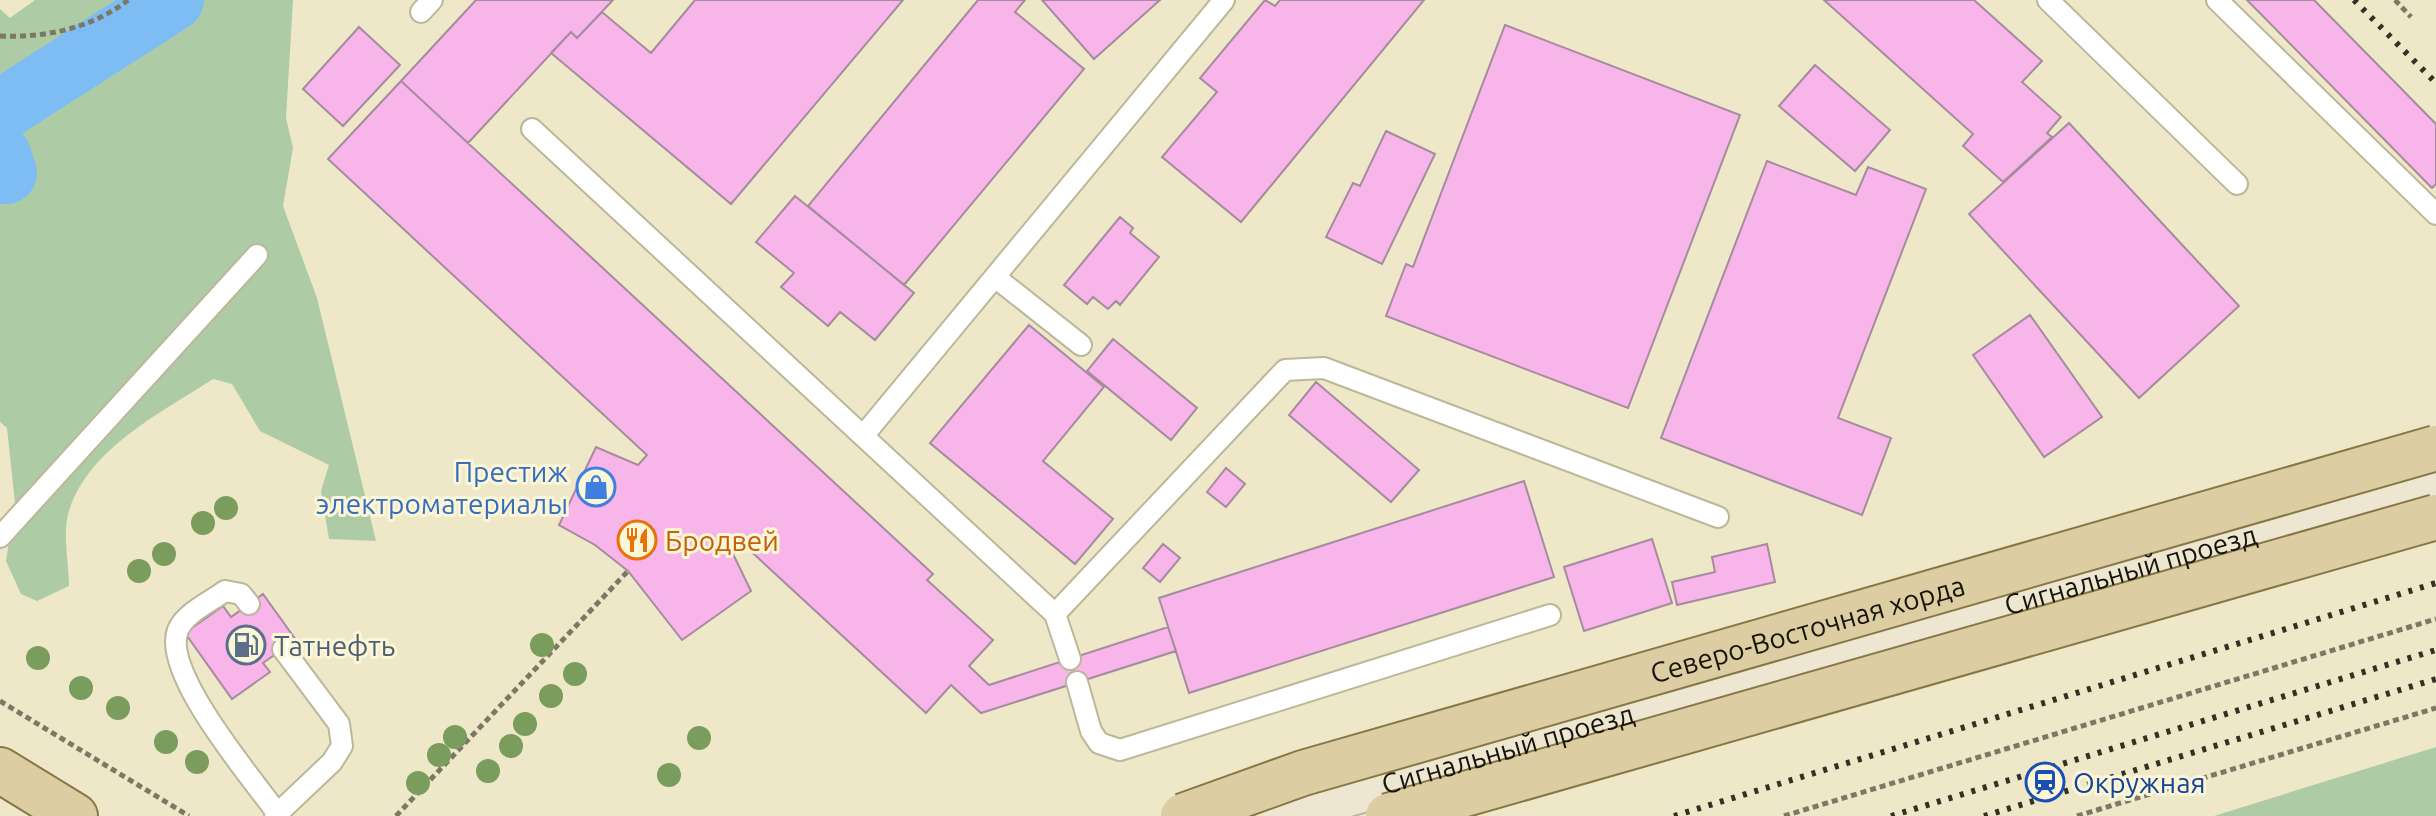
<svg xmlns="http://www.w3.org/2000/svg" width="2436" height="816" viewBox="0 0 2436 816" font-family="Ubuntu,sans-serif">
<rect width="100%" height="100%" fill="#eee8c9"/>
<!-- green -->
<path fill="#adcca6" d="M35 0H293L286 118 293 148 283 206 317 298 376 541 329 539 321 491 329 465 260 431 232 384 213 379C161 413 89 448 69 511 62 532 69 564 69 586L37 601 21 594 6 561 15 503 7 428 0 422V9L10 18Z
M2436 747V816H2214Z"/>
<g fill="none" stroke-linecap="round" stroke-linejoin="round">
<!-- river -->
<path stroke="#7dbdf4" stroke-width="62" d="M0 111 173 0
M0 155 6 173"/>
</g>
<!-- building -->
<path fill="#f8b5e9" stroke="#a58b9e" stroke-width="2" d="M476 0H613L577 38 571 32 468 143 401 81Z
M695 0H903L731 204 551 53 571 32 577 38 602 12 651 53Z
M978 0H1025L1015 12 1084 69 904 285 808 206Z
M1042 0H1160L1094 59Z
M1265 0 1275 6 1280 0H1424L1241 222 1162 157 1217 92 1200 78Z
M1824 0H1974L2042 61 2022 82 2061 117 2047 133 2052 137 2003 182 1963 146 1973 134Z
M2247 0H2314L2436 124V184L2432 188Z
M1505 25 1740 115 1628 408 1386 316 1406 264 1413 267Z
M359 27 400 65 343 126 303 89Z
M1815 65 1890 130 1855 171 1779 106Z
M401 81 933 574 927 580 993 640 969 666 989 685 1168 627 1176 651 981 713 951 685 926 713 743 544 733 554 751 591 682 640 628 571 595 545 559 525 596 447 638 465 647 455 328 159Z
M2069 123 2239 306 2139 398 1969 214Z
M1386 131 1435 154 1382 264 1326 237 1353 183 1360 186Z
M1767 161 1856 195 1868 167 1926 189 1838 418 1891 438 1862 515 1661 438Z
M795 196 914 293 875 340 840 312 828 326 781 287 794 273 756 242Z
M1120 217 1133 228 1130 233 1159 257 1120 305 1116 301 1108 309 1093 297 1087 304 1064 285Z
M2030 315 2102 417 2044 457 1973 355Z
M1029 325 1104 387 1043 461 1113 519 1075 564 930 443Z
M1113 339 1197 408 1171 440 1087 371Z
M1316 382 1419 470 1391 502 1289 415Z
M1226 468 1245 484 1226 507 1207 492Z
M1524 481 1554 577 1189 693 1159 598Z
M1652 539 1672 603 1584 631 1564 567Z
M1163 544 1180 558 1160 582 1143 568Z
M1767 544 1775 582 1677 605 1672 582 1715 572 1712 557Z
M263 594 296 640 263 663 270 672 232 699 185 633 223 606 231 617Z"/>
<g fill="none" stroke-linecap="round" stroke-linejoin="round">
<!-- lane casing -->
<g stroke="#bcb799" stroke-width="24">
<path id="lane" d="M2048 0 2237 184
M2217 0 2436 214
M421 12 432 0
M532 129 1055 614 1285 370 1324 368 1718 517
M995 277 1081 345
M863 436 1224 0
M0 537 257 255
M249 604 241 594 225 591C210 602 185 613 178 630 161 672 252 778 277 813
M1055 614 1070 659
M1077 682 1091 731 1099 743 1120 750 1550 615
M275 816 332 762 342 746 339 724 283 649"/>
</g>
<!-- secondary casing -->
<g stroke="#bcb799" stroke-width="48">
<g id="secondary">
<path id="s1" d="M1271 816 2436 481"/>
</g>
</g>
<!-- primary casing -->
<g stroke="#877745" stroke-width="48">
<path id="primary" d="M0 770 75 816"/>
</g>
<!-- path -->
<path stroke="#7c7864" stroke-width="5" stroke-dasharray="6 4" stroke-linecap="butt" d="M2395 0 2411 17
M0 36C45 38 93 28 128 0
M0 701 189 816
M396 816 628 571
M1784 816 2436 619
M2077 816 2436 708"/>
<!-- lane -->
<use href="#lane" stroke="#fff" stroke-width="20"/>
<!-- secondary -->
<use href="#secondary" stroke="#ede6d1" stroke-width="44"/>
<!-- primary -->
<use href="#primary" stroke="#dccda3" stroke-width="44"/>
<!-- rail -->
<path stroke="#343124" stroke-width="6" stroke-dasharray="4 8" stroke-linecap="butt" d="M2354 0 2436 83
M1674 816 2436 583
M1891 816 2436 650
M1984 816 2436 679"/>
<!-- primary-bridge casing -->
<g stroke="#877745" stroke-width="48" stroke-linecap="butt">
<g id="primary-bridge">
<path id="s2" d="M1183 816 1303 773 2436 448"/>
<path d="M1388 816 2436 517"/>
</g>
</g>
<!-- primary-bridge -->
<use href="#primary-bridge" stroke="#dccda3" stroke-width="44"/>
</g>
<!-- trees -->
<g fill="#7a9c5c">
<circle cx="226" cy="508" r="12"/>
<circle cx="203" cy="523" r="12"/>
<circle cx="164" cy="554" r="12"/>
<circle cx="139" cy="571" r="12"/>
<circle cx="542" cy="645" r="12"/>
<circle cx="38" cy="658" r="12"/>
<circle cx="575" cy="674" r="12"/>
<circle cx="81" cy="688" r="12"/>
<circle cx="551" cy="696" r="12"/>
<circle cx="118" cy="708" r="12"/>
<circle cx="525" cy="724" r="12"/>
<circle cx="455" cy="737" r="12"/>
<circle cx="699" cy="738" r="12"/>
<circle cx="166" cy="742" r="12"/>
<circle cx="511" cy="746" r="12"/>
<circle cx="439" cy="755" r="12"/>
<circle cx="197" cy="762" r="12"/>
<circle cx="488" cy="771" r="12"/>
<circle cx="669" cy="775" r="12"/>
<circle cx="418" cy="783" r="12"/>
</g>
<!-- icons -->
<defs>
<g id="shop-ring" transform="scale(2)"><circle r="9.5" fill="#fbf6d6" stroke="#3f7fe0" stroke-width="1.5"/><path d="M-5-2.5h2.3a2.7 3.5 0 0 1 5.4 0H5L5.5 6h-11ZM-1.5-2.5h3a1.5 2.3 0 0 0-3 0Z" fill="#3f7fe0"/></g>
<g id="restaurant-ring" transform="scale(2)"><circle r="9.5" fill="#fbf6d6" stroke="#e8710a" stroke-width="1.5"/><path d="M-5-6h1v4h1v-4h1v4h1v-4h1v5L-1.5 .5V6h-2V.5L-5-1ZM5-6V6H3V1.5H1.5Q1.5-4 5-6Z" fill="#e8710a"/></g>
<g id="fuel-ring" transform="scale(2)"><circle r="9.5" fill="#fbf6d6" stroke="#5c6f8a" stroke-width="1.5"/><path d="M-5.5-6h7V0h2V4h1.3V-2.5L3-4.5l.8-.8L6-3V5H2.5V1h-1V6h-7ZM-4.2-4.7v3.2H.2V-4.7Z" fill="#5c6f8a"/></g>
<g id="station-ring" transform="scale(2)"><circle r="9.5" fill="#fbf6d6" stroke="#1a4fb4" stroke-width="1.5"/><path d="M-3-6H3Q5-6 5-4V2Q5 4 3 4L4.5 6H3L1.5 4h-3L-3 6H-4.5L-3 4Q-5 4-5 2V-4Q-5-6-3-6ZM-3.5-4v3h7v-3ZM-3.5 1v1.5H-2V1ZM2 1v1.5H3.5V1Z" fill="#1a4fb4"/></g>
</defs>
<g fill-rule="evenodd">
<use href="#shop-ring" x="596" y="487"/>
<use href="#restaurant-ring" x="637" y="540"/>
<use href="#fuel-ring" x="246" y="645"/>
<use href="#station-ring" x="2045" y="782"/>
</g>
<g text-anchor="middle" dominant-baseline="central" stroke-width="6" stroke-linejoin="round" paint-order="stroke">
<!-- shop labels -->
<g font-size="28" fill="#366cbe" stroke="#fbf6d6" text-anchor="end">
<text x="568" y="471">Престиж<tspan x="568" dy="32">электроматериалы</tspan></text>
</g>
<!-- food labels -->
<g font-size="28" fill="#c56008" stroke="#fbf6d6" text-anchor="start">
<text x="665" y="540">Бродвей</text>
</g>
<!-- street labels -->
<g font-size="28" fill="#17150a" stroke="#fbf6d6">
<text stroke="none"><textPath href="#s1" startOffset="894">Сигнальный проезд</textPath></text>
<text stroke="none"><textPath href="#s2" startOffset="652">Северо-Восточная хорда</textPath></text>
<text stroke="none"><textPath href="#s1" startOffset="246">Сигнальный проезд</textPath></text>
</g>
<!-- service labels -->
<g font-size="28" fill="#4e5e75" stroke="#fbf6d6" text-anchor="start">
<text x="274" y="645">Татнефть</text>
</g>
<!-- transit labels -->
<g font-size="28" fill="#164399" stroke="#fbf6d6" text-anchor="start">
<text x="2073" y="782">Окружная</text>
</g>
</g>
</svg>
